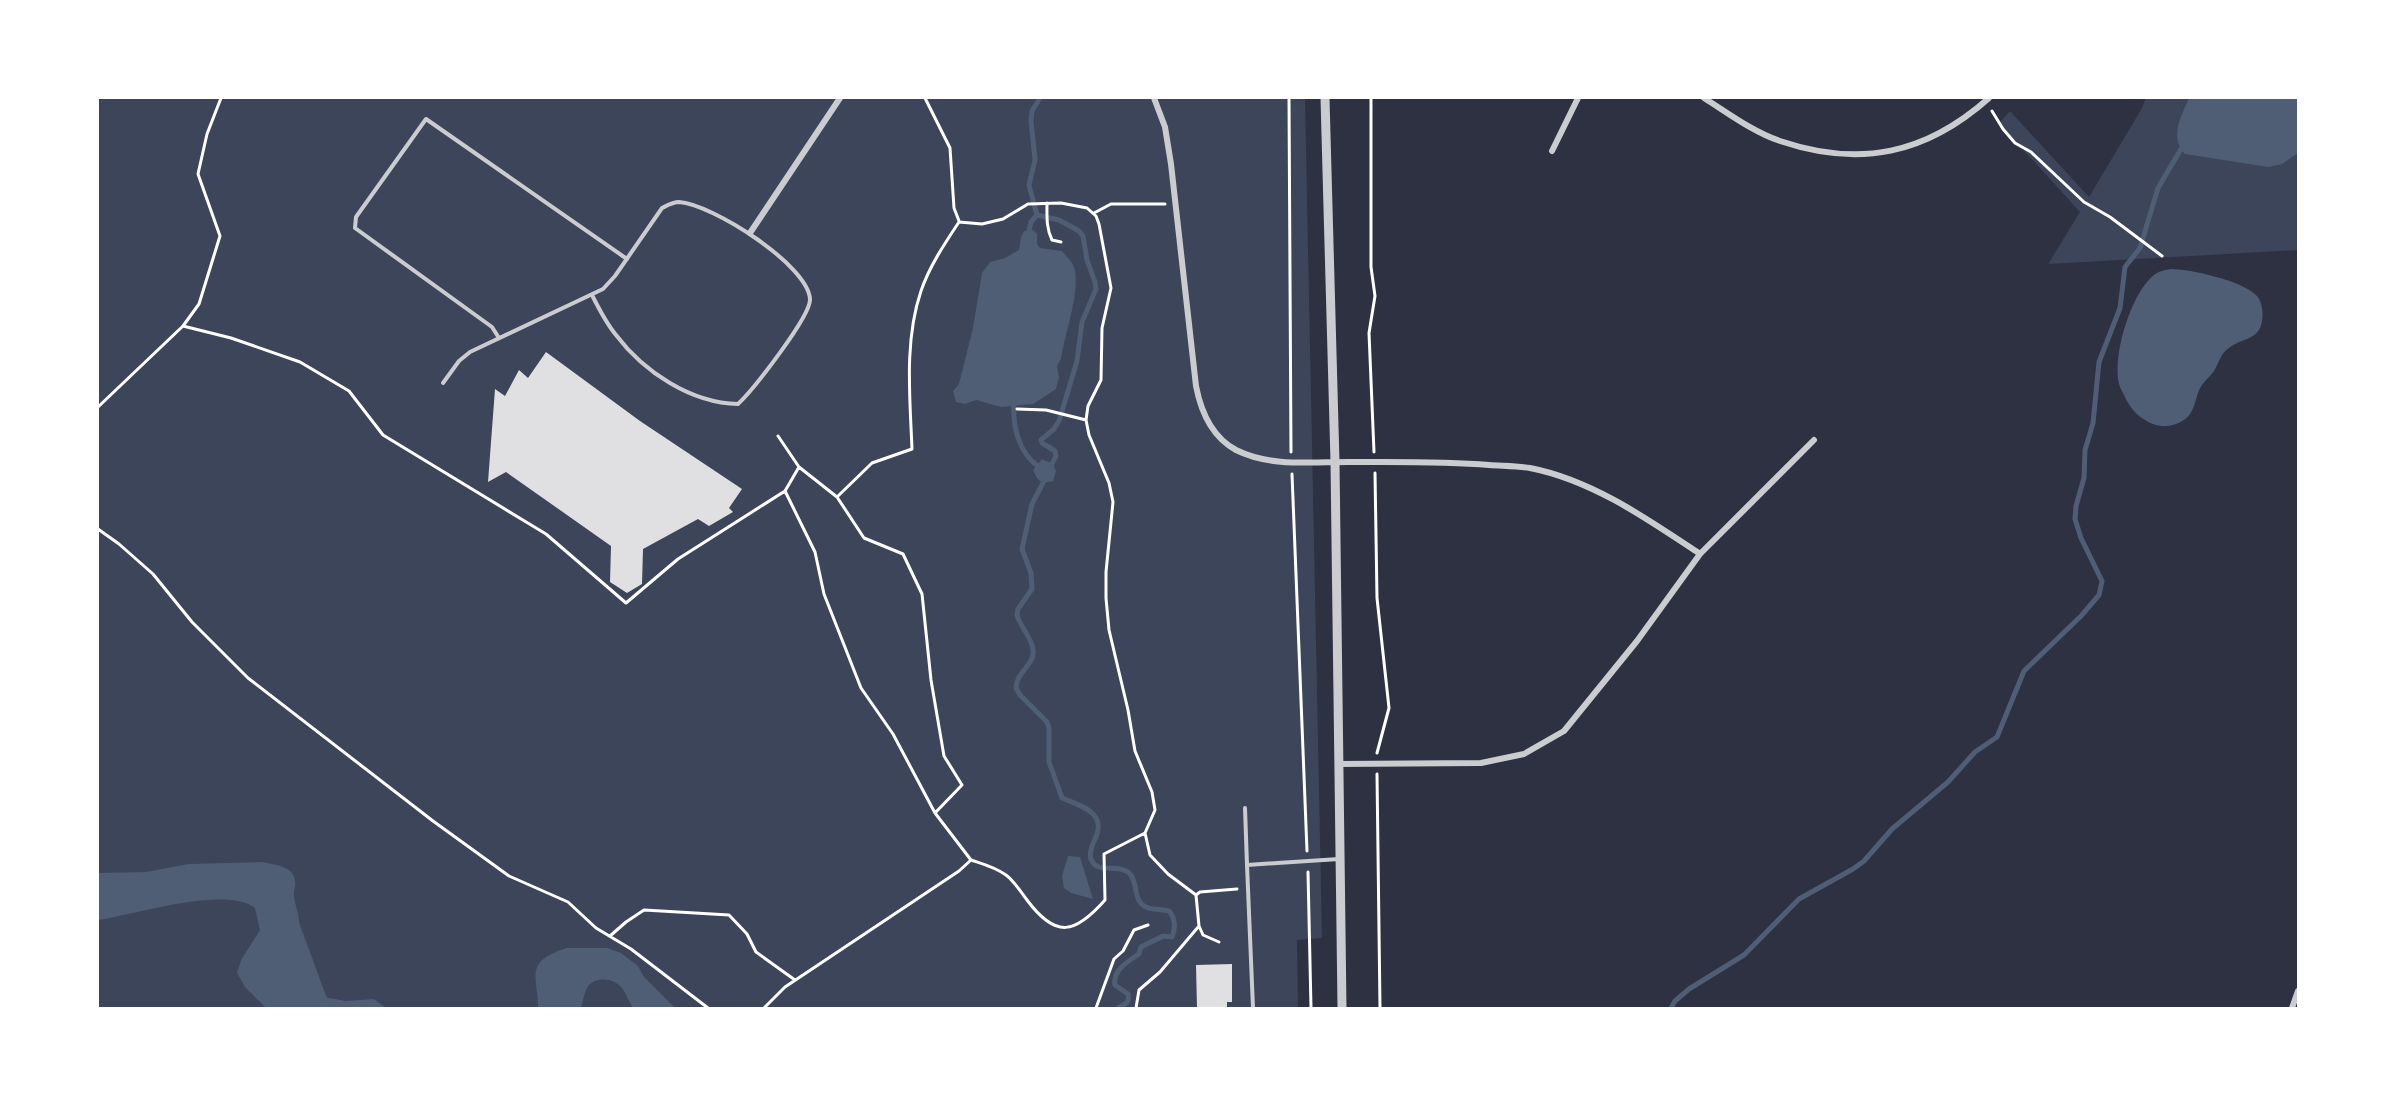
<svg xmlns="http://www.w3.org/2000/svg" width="2396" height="1106" viewBox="0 0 2396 1106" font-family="Manrope,sans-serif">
<rect width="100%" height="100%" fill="#2d3142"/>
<!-- green -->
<path fill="#3c4559" d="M98 98H1305L1322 938 1297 940 1298 1008H98Z
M2146 98H2298V250L2048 264 2080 212 1999 123 2010 111 2089 197 2142 108Z"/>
<!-- water -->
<path fill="#4f5d75" d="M2189 98H2298V153L2282 164 2268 167 2185 154C2169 137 2181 117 2189 98Z
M1033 230 1037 234V244L1040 248 1062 251C1067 257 1074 263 1075 271 1079 296 1065 333 1061 359L1057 366 1059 377 1056 389 1033 404 1001 407 976 400 965 404 956 402 953 391 959 384 973 328 982 273 990 262 1005 258 1019 250 1021 237 1024 231Z
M2171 269C2190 269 2244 281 2257 296 2264 304 2264 322 2259 330 2251 342 2234 339 2222 355 2219 360 2217 366 2214 371 2211 376 2205 380 2202 385 2196 393 2196 406 2190 414 2182 425 2165 429 2153 424 2140 419 2130 409 2125 397 2123 393 2120 388 2119 384 2112 356 2131 293 2154 275 2159 271 2165 270 2171 269Z
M1042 459 1053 464 1056 471 1053 481C1040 484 1038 481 1033 470Z
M1068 856 1080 857 1093 899 1071 893 1064 888 1062 876Z
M262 862C275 865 295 866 295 882 296 887 293 891 294 896 295 906 301 919 299 929 294 954 277 964 290 991L346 1001 374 999 386 1008H266L245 987 237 973 241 960 260 930 255 908C226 885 133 915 98 920V873L146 872 189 864Z
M567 948H607L621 953 638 966 644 977 675 1008H633C629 1002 626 993 622 988 614 978 597 976 588 986 584 992 583 1002 581 1008H538C538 975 523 962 567 948Z"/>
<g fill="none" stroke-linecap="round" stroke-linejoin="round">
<!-- stream -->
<path stroke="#4f5d75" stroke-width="5" d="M1040 98 1032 111 1031 121 1035 160 1029 185 1037 215 1059 220 1079 231 1083 236 1087 260 1095 282 1096 289 1082 322 1077 361 1059 421 1054 429 1041 440 1042 443 1055 451 1056 456 1049 470
M1028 235 1031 222 1037 215
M1014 399C1012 425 1018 453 1040 468
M1045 479 1032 504 1022 549 1031 573 1032 589 1018 609 1017 615C1020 627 1032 637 1033 650 1035 665 1016 672 1016 688L1020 695 1047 722 1049 728V762L1062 798C1075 804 1101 810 1098 829 1098 835 1094 840 1092 846 1091 851 1089 855 1091 859 1097 875 1116 863 1128 872 1139 880 1132 901 1146 907 1153 910 1161 909 1169 911 1175 918 1176 928 1172 937L1163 936 1141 947 1139 954C1128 961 1112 971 1115 985L1128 994C1130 1004 1124 1004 1118 1008
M1671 1008 1675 1001 1689 989 1744 955 1799 899 1853 869 1864 861 1892 829 1948 782 1975 752 1997 737 2024 671 2081 616 2099 595 2102 581 2081 538 2075 519 2076 506 2084 478 2085 450 2093 423 2099 362 2120 308 2125 267 2140 248 2158 188 2181 149"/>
<!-- river -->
<path stroke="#4f5d75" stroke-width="33" d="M275 905 313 1008"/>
</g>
<!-- building -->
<path fill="#e0e0e3" d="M546 352 640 421 742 489 729 508 733 512 709 526 698 519 643 549 642 584 627 593 610 582 611 546 506 472 488 482 495 389 505 396 519 370 528 378Z
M1232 964V1002H1227V1008H1197L1196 965Z"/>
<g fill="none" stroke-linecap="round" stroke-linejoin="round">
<!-- path -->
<path stroke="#fff" stroke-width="3" d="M925 98 950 148 954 208 959 221
M1289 98 1291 452
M1371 98V267L1375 296 1369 333 1374 452
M1992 111 2003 129 2015 143 2031 152 2084 202 2110 217 2162 256
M1047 203C1047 216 1046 228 1052 240L1061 242
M1094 213 1111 204H1165
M183 326 199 304 220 236 198 174 207 134 221 98
M98 407 183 326 231 338 300 362 349 391 383 435 546 534 626 603 678 559 785 491 799 467 837 497 864 538 903 554 922 594 931 680 944 756 962 785 935 813 971 860
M1017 409 1046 410 1086 420
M778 436 799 467
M1375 473 1377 598 1389 708 1377 753
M1292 474 1307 851
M785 491 815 552 824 594 861 688 893 734 935 813
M837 497 872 463 912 449C910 398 904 341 921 291 929 267 945 243 959 222L982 224 1003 219 1028 204 1061 203 1087 208 1096 216 1099 224 1111 288 1102 328 1101 380 1088 406 1086 420 1089 435 1109 483 1113 502 1106 572V598L1109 630 1128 710 1135 751 1152 792 1155 810 1145 833
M98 529 119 544 153 574 192 622 248 678 433 821 509 876 568 902 596 928 631 949 708 1008
M1377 774 1380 1008
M1308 872 1311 1008
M1196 895 1200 892 1237 889
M1199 926 1203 935 1219 942
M610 936 626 922 644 910 729 915 747 934 756 952 795 980
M764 1008 785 987 959 871 971 860C983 864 995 867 1006 875 1014 881 1021 892 1027 900 1056 939 1075 934 1105 900L1104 854 1145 833 1150 855 1168 874 1196 895 1199 926 1160 972 1139 990 1136 1008
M1096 1008 1114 959 1123 951 1134 930 1148 925"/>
<!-- service -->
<path stroke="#caccd0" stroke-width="4" d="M499 338 492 327 355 228 356 217 426 119 627 259
M443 383 459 361 470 352 603 289 615 276 662 208C668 205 673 202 679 202 712 204 808 265 810 299 811 316 753 390 738 404 691 403 644 372 616 335 606 323 599 309 592 295
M1245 808 1247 865
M1253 1008 1247 865 1339 859"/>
<!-- minor -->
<path stroke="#caccd0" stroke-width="6" d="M1154 98 1165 127 1171 164 1196 386C1201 412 1212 437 1236 450 1270 467 1311 462 1348 462 1395 462 1442 461 1489 465 1503 466 1517 466 1530 468 1592 480 1649 520 1700 554
M1704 98C1728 113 1753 132 1780 141 1860 168 1926 154 1989 98
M1552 151 1578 98
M750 233 840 98
M1338 764 1481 763 1524 754 1564 731 1637 641 1700 554 1814 440
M2292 1008 2298 991"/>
<!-- tertiary -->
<path stroke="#caccd0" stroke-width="9" d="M1325 98 1335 462 1342 1008"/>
</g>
<!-- border -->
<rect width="2396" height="1106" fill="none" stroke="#ffffff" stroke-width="198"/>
</svg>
